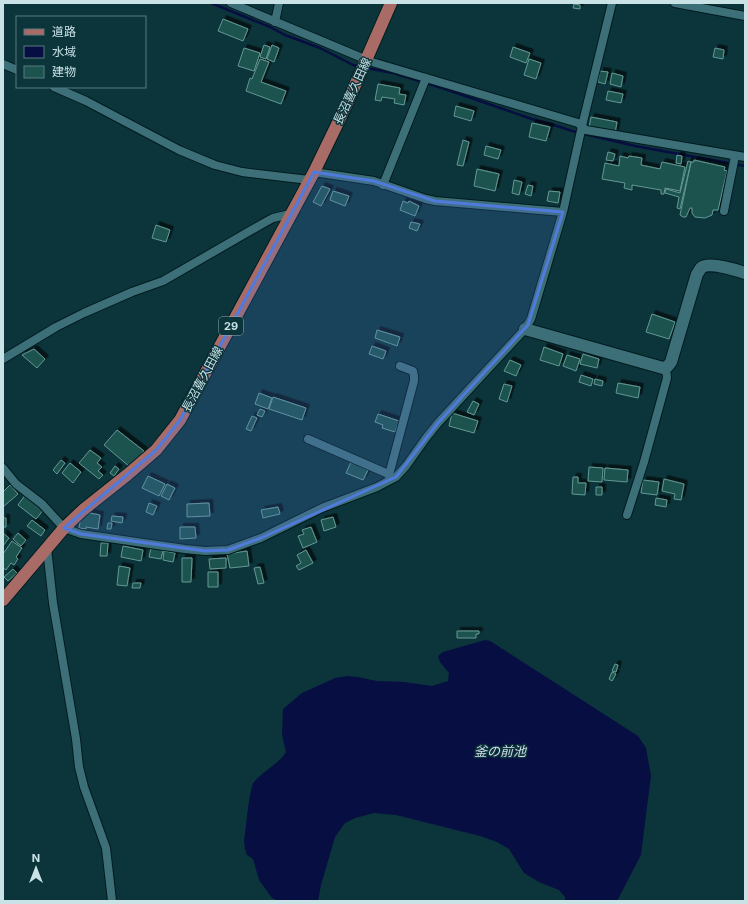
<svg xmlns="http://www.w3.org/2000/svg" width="748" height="904" viewBox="0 0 748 904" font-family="Inter,'Noto Sans JP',sans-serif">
<defs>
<filter id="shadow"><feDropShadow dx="3.5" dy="-3.5" stdDeviation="0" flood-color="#0009"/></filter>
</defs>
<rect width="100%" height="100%" fill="#0c353b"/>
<!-- water -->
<path fill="#070e42" d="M485 640 490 641 638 736 646 748 651 776 649 791 641 855 617 901H565V897L559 890 539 882 524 873 509 849 497 842 480 836 396 815 374 813 355 818 345 823 335 837 321 885 318 901H279L272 898 259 880 253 859 247 855 245 849 244 841C246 830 249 788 254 782 263 771 281 762 286 752L282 735 283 709 302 693 335 678 347 676 358 677 377 681 404 682 432 686 448 681 449 673 440 662 438 656 443 652Z"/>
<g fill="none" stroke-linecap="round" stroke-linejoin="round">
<!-- stream -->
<path stroke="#070e42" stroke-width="2.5" d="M211 3 270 27 285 35 320 48 353 65 359 66
M366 68 393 73 442 88 532 119 557 126 572 131 635 146 745 166"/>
</g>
<!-- building -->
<path fill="#1d534f" stroke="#639893" filter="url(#shadow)" d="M574 4 580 5V9L573 8Z
M223 19 248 29 243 41 218 31Z
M264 45 270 47 266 59 260 57Z
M272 45 279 48 274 62 267 59Z
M513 47 530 53 526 63 510 57Z
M244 48 260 53 254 71 238 66Z
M715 48 724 50 723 59 713 57Z
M260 59 269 62 261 82 286 91 281 104 246 91 250 78 252 79Z
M529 59 541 63 536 79 524 75Z
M600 71 608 72 605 84 598 82Z
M612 73 623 76 621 87 610 84Z
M378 84 400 88 399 94 406 95 404 105 394 103 395 99 382 97 381 101 375 100Z
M608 91 623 94 621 103 606 100Z
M456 106 474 111 471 121 454 116Z
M591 117 617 122 615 133 589 128Z
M532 123 550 127 546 141 529 137Z
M463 140 469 142 463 166 457 165Z
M486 146 501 150 498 159 484 155Z
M608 152 615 154 613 161 606 160Z
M677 155 682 156 681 164 676 163Z
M620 156 628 158 629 156 642 158 641 165 660 169 662 162 685 167 680 191 665 188 664 194H661V190L632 185V190L624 188 625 183 602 179 605 163 619 166Z
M694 160 725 167 724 170 727 171 718 210H713L712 215 705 218 695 217 692 213V208H690L686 217H683L680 215 691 162H694Z
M688 161 691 162 680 209 677 208 679 197 665 193 666 189 680 193Z
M477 169 499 174 495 191 474 186Z
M514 180 522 182 519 195 512 193Z
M528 185 533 186 531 196 525 194Z
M322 186 330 189 321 206 313 202Z
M333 191 349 196 345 206 330 200Z
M549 191 560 192 558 203 547 201Z
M403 201 408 203 409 201 419 206 415 216 400 210Z
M411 222 420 224 417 231 409 228Z
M156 225 170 230 166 242 152 238Z
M652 314 675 322 669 339 646 332Z
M377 330 400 337 397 346 375 338Z
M372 346 386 351 383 359 369 354Z
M544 347 563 354 559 366 540 360Z
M34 349 45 359 37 368 22 355Z
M583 354 599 359 597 368 580 364Z
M567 355 580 359 576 371 563 366Z
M510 360 521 365 516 376 504 371Z
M581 375 593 379 591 386 579 382Z
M595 379 603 381 602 386 594 384Z
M618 383 640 387 638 398 616 393Z
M504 384 512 386 507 402 499 399Z
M259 393 272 398 268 409 255 404Z
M273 397 306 408 302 420 269 409Z
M473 401 479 404 474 415 467 412Z
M260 409 265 411 262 417 257 415Z
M452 413 478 421 474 433 449 426Z
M378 414 399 421 395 432 382 428 383 425 375 422Z
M252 416 257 418 251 431 246 429Z
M117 430 144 451 130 467 104 445Z
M90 450 101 458 97 463 102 467 98 471 103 475 99 479 79 463Z
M61 460 65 463 57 474 53 470Z
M351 462 368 470 363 480 346 473Z
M70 463 81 472 73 483 62 473Z
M115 466 119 469 114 476 110 473Z
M589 467 603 468 602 482 588 481Z
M605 468 628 470 627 482 604 480Z
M148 476 165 484 159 496 142 488Z
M573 477H578V483H586L585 495 572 494Z
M664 479 684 484 681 500 674 499 675 494 662 491Z
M643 480 659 482 657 495 641 493Z
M167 484 175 488 169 500 161 496Z
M10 485 18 494 3 507V492Z
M596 487H602V495H596Z
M26 494 45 508 36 519 18 505Z
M656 498 667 500 666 507 655 505Z
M149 503 157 506 153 515 146 512Z
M209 503 210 516 187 517V504Z
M278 507 280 514 263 518 261 510Z
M85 512 100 515 98 529 86 527V529L79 528 81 516Z
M112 516 123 517 122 523 111 521Z
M333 517 336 527 324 531 321 520Z
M3 518H6V527H3Z
M32 520 45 530 41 536 27 526Z
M108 523H112L111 529H107Z
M180 527H195L196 538 180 539Z
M311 527 317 542 303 548 298 536 304 534 302 530Z
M3 533 9 538 3 546Z
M18 533 26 540 21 546 13 539Z
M12 541 22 548 16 557 18 559 14 565 11 563 6 570 3 568V554Z
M101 543H108L107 556H100Z
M123 546 143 550 141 561 121 557Z
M151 548 163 550 161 559 149 557Z
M306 550 313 563 299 570 296 566 301 563 297 555Z
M164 551 175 553 173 562 163 560Z
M247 551 249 566 230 568 227 554Z
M182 558H192L191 582H182Z
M226 558V568L210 569 209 559Z
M119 566 130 568 127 586 117 585Z
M260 567 264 583 258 584 254 568Z
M13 569 17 573 8 581 4 577Z
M208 572H218V587H208Z
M133 583H141L140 588H132Z
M457 631H479V634H476V638H457Z
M615 664 618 665 616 672 612 671Z
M612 672 616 674 612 681 609 679Z"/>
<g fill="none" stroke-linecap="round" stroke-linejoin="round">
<!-- street casing -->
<g stroke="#011b1f" stroke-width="10">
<path id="street" d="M231 3 372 62 578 123 586 130 745 157
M675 3 745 16
M275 22 279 3
M3 64 17 70
M54 87 86 101 179 150 215 165 242 172 309 180
M314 172 374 181 426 199 435 201 563 212
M383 185 426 78
M724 211 735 156
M3 359 56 327 84 313 132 292 163 281 262 224 273 218 290 214
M308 439 386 473 392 478
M3 468 16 484 42 504 64 528 81 534 185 549 205 551 228 550 261 538 322 508 377 487 396 477 406 466 426 438 438 423 525 329 531 319 563 212 582 126 612 3
M389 475 414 381V376L413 371 400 366
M627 515 644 462 667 378 666 367
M47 548 53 603 76 739 79 767 84 787 106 848 112 901"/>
</g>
<!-- secondary casing -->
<g stroke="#011b1f" stroke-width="14">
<path id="secondary" d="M525 329 663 368 668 366 671 362 697 274C698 273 700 269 701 268 708 261 736 270 745 273"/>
</g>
<!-- primary casing -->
<g stroke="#011b1f" stroke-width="14">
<path id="primary" d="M3 600 64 528 83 510 127 475 156 450 180 420 314 172 345 108 391 3"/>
</g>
<!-- street -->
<use href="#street" stroke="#3c6f77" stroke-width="8"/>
<!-- secondary -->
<use href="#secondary" stroke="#3c6f77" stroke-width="12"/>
<!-- primary -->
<use href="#primary" stroke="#a86b65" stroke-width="12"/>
</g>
<!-- marked area -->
<path fill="#507adc" fill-opacity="0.2" stroke="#507adc" stroke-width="3" stroke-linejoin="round" d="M314 172 374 181 435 201 563 212 528 325 438 423 396 477 261 538 228 550 205 551 81 534 64 528 156 450 180 420Z"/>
<g text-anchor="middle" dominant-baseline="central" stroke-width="3" stroke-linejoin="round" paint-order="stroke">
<!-- shield labels -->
<rect fill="#0c353b" stroke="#90aeb3" stroke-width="1" x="219" y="317" width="24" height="18" rx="3"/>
<g font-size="11" font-weight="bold" fill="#c8e2e6">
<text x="231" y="326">29</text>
</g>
<!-- street labels -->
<g font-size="12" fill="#c8e2e6" stroke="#0c353b">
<text transform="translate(352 91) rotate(-65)">長沼喜久田線</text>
<text transform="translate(202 379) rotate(-62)">長沼喜久田線</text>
</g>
<!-- water labels -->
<g font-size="13" font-style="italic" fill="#d5dcee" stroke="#0c353b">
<text x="500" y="751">釜の前池</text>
</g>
</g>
<!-- border -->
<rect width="748" height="904" fill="none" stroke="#c8e2e6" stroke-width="8"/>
<!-- legend -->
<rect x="16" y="16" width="130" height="72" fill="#0c353b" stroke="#577a7f"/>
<rect x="24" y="29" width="20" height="6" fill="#a86b65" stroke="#577a7f"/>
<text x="52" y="36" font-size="12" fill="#c8e2e6">道路</text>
<rect x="24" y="46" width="20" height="12" fill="#070e42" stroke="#577a7f"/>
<text x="52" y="56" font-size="12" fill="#c8e2e6">水域</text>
<rect x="24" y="66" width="20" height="12" fill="#1d534f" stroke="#577a7f"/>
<text x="52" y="76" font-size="12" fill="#c8e2e6">建物</text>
<!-- north arrow -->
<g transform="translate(36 868)" stroke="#0c353b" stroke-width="3" paint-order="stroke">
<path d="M0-3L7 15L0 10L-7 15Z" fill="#c8e2e6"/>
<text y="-6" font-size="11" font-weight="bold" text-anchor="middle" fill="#c8e2e6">N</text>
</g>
</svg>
